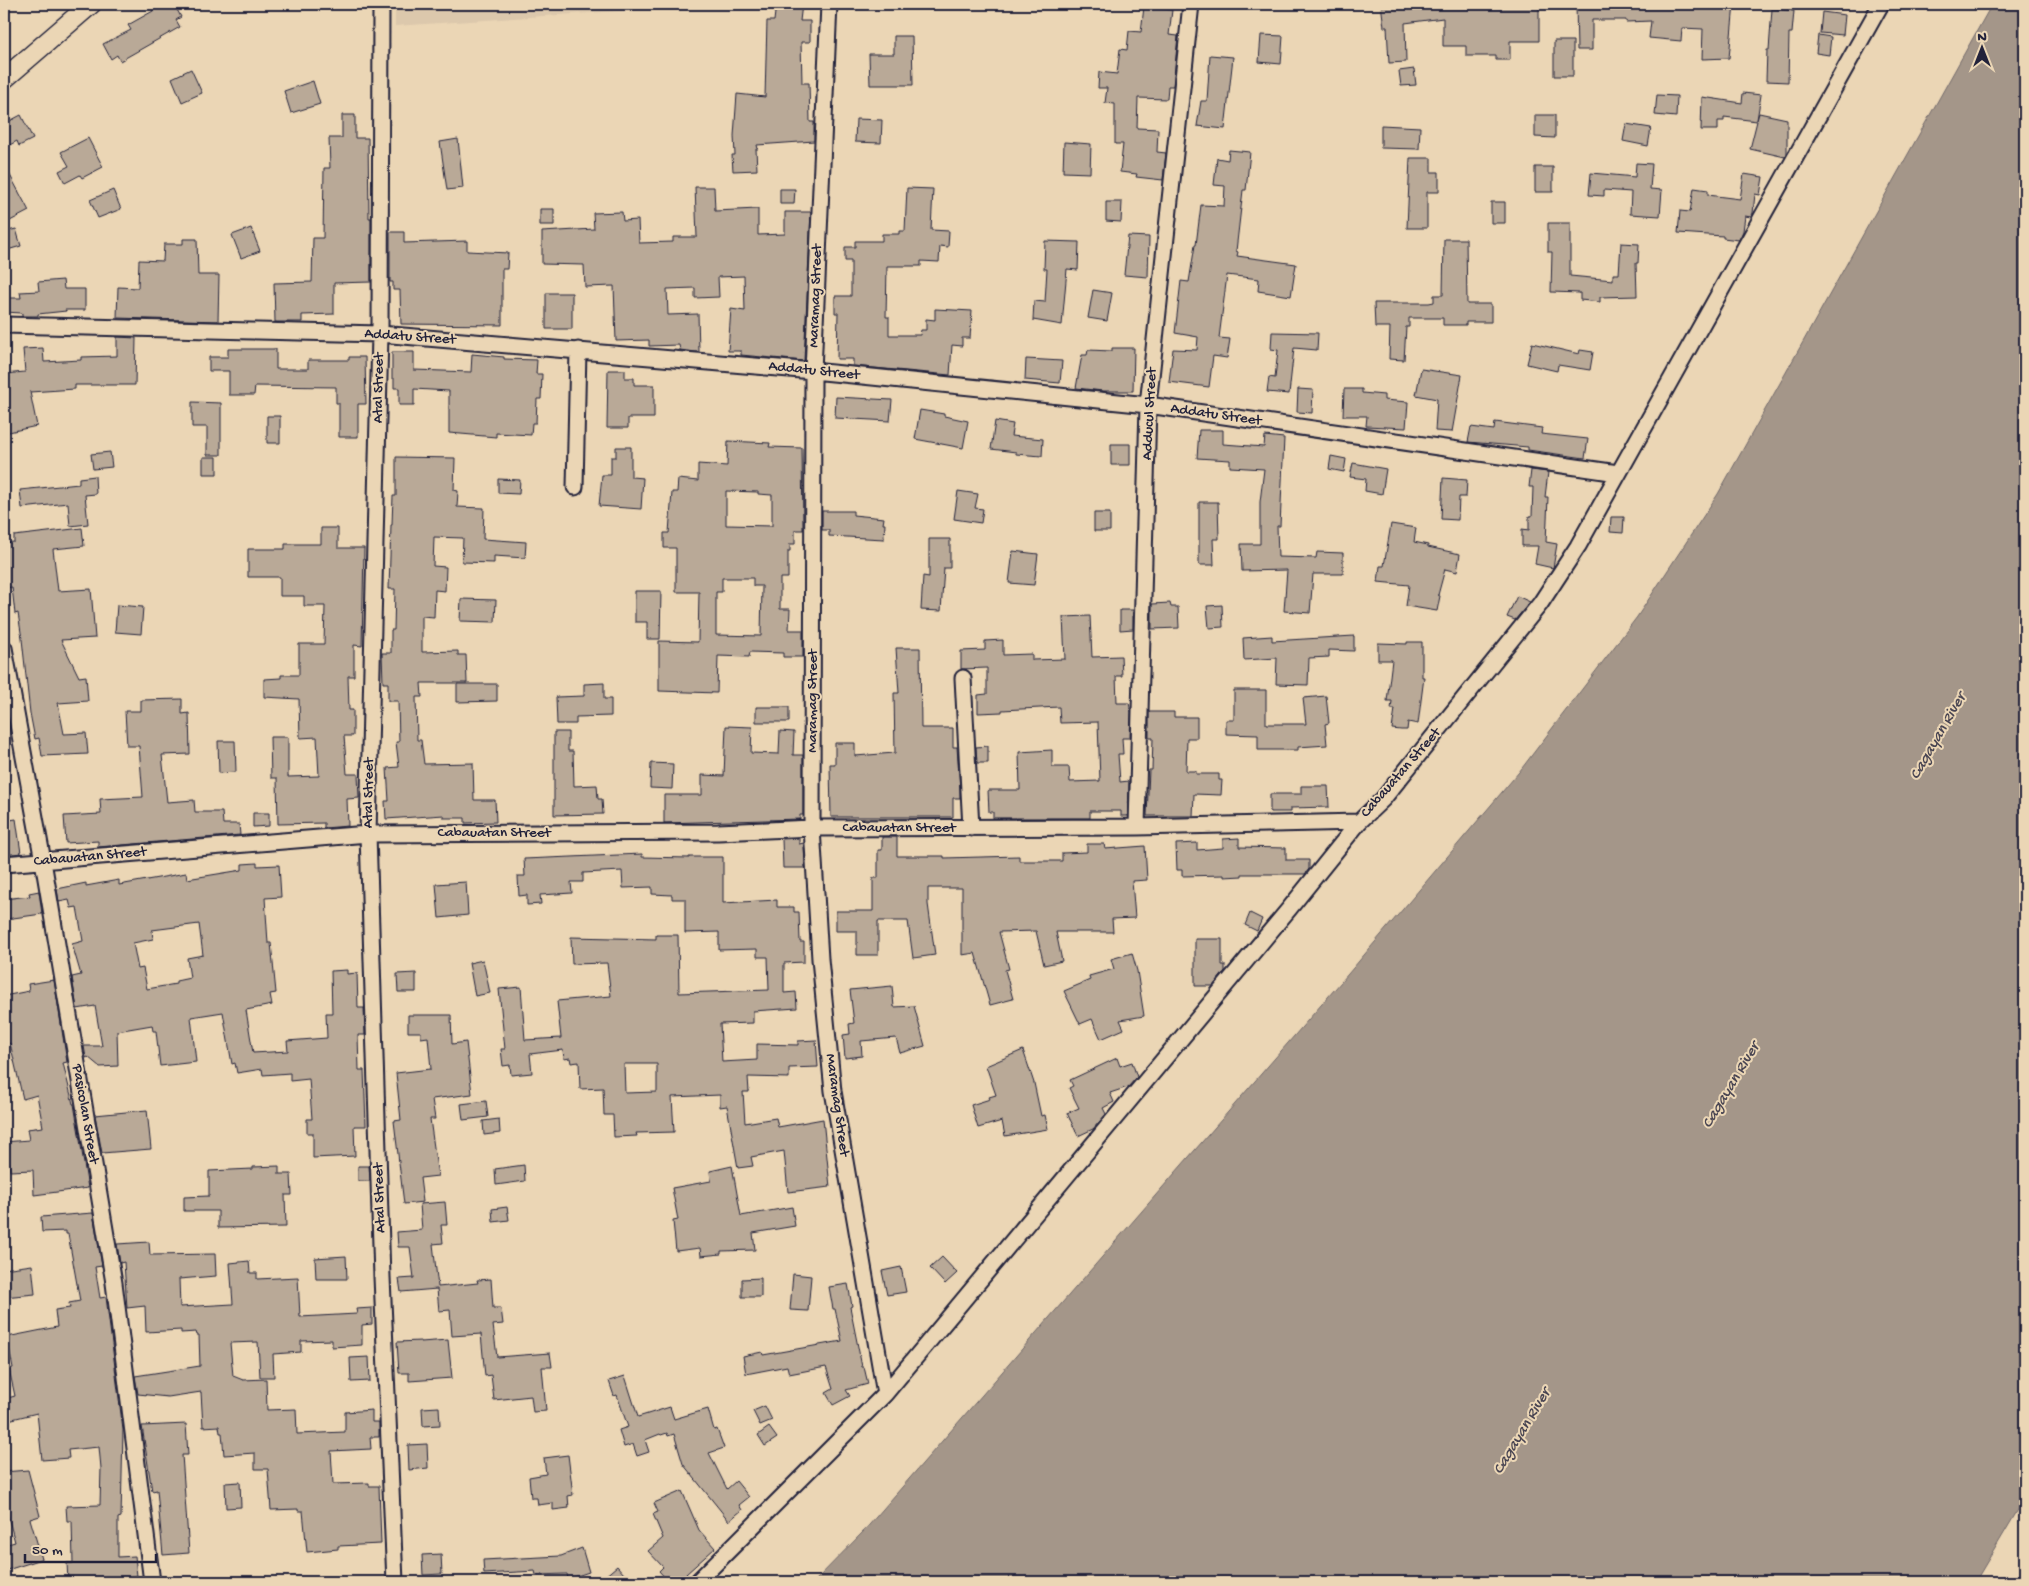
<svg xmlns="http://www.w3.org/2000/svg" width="2029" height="1586" viewBox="0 0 2029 1586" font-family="'Gochi Hand',sans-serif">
<rect width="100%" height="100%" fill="#ebd6b5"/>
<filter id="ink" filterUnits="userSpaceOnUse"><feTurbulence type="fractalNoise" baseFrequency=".02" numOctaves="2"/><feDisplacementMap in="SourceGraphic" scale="10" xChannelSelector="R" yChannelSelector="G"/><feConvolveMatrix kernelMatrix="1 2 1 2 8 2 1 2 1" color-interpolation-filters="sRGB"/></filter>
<g filter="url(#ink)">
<!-- built -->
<path fill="#dcc8ac" d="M395 4H679V7L395 26Z"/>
<!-- water -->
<path fill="#a49689" stroke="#70686a" d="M1992 4H2025V1498L1975 1582H814L863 1532 1348 974 1519 772 1637 617 1718 494Z"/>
<!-- building -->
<path fill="#b9a997" stroke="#22223b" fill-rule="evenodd" d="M149 4H174L181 17 176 20 180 27 120 61 117 55 111 59 103 44 131 30 128 25 153 11Z
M776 4H802L800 21H810V42H801L802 83H809L810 122H814V141L757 145 758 149H756L757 170 733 171 732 155H735L734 136 737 94 765 97 767 21H774Z
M1381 4H1539V41H1510V60H1496V56H1466V46H1443V18L1405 23 1406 62 1389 63 1387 27H1384Z
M1576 4H1734L1729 58 1702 59 1703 29 1682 28 1681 41 1649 38 1651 21 1626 22V20H1592V50H1577Z
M1144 7 1172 10 1169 35 1178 36 1173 86H1168L1167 99 1138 98 1137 128 1158 129 1157 152 1166 153 1163 180 1136 177 1137 174 1120 172 1123 144H1115V104L1105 103 1107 88H1098L1099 72 1117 74 1120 49 1127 50 1129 31 1141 32Z
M1772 9 1794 11 1792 33H1789L1788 82 1766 81 1767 50H1769Z
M1822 12 1845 15 1843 35 1820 33Z
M1261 35 1283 36 1281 64 1259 62Z
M1818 35 1831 37 1829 55 1816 53Z
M894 36H912L913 85H870L869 54H894Z
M1554 41H1573V76H1554Z
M1210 55 1233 57 1225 129 1197 126 1201 101H1207Z
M191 69 202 93 182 102 172 78Z
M1414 69 1416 85 1401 86 1399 71Z
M313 81 320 104 291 113 284 91Z
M1743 93 1761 95 1757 120 1759 113 1787 119V154L1785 157 1750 149 1757 121 1724 117V121H1718V130H1701L1702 97 1742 103Z
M1657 95 1677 96 1676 117 1655 115Z
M21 115 33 139 19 146 17 141 4 148V124Z
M342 115H355V138H368L369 218H371V282L334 283V314L302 315V322H275L274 283 312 282 313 238H323L324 168H330L329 138H342Z
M1535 115H1555V138L1535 137Z
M856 119 882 120 881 143 855 142Z
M1626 124 1651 128 1648 146 1623 141Z
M1381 125 1420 127 1419 149 1381 148Z
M88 138 103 167 82 178 80 175 65 183 59 171 69 166 61 152Z
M458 139 463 188 447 190 440 142Z
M1064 142 1091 144 1090 173 1063 172Z
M1229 150 1250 152 1246 190H1243L1236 251 1238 252 1237 256 1296 264 1291 296 1258 291 1259 279 1227 275 1219 338 1230 339 1227 358 1213 356 1209 387 1169 382 1173 349 1197 350 1198 337 1175 333 1181 281 1189 282 1195 245H1196L1201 205 1224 206 1225 186 1214 185 1217 158 1228 160Z
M1410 158H1431V172H1439V192H1427V228H1407Z
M1636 163 1652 164 1650 189 1662 190 1660 216 1630 214 1631 192 1604 190V196L1589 195 1591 173 1635 177Z
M4 164 29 211 8 222 4 213Z
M1535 167H1553V192H1535Z
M1744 174 1763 177 1760 195 1755 194 1753 213 1751 217 1745 216 1743 231 1739 240 1723 238V236L1678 233 1680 211 1690 212 1694 188 1708 190V195L1740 199Z
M695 187H714L715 211 758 209V235L785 234V212H811L804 361 741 355V351H728L731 309 745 311 744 276 718 277 719 297 695 298V288L667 289 668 315 698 314 699 352H696L680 350 679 345 649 346V340L616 341 614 286 585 287 584 265 542 264V232L594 229 593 213 622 212 623 221 638 220 639 243 673 242V237H697Z
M907 188 933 189 931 230 949 231 948 247 940 246 939 262 921 261V266H887L886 317H889V335H920L921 330H926V319L935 320V309L972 311 970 338H962V346L952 345 950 375 853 366V359H837L838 313H835V296H851V261H845V247H855V241H882V234H899V231H905Z
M780 189H795L794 204H780Z
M113 190 121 209 98 218 90 200Z
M1106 202H1122L1121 222 1106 221Z
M1491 202H1505V223H1491Z
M540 209H554V225H540Z
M1548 223H1570V276L1613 280V274H1619L1621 243 1639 244 1638 263H1636L1637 296 1600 297V302L1580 300V293L1551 292 1552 252H1548Z
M251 228 260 251 241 258 232 235Z
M16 229 21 246 4 251V232Z
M390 232H404V243L467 241V251L508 253 507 269H502V325L401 324 400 290H393V282H390Z
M1128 236 1149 237 1148 277 1124 275Z
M183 239H197L198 275H219L218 321 117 318 118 287 138 288 139 260 163 261 164 244H183Z
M1444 239H1466L1467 304H1491V322H1466V325H1443V318H1409V327H1406L1404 360 1389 359 1390 327H1375L1374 303H1429L1434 302V295H1443Z
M1045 241 1079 242 1078 270 1067 269 1062 325 1033 320 1034 301 1045 302 1047 269H1044Z
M63 280 64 289H85V310H65L66 311 38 314V316H22V313L4 312V298H21L20 292 39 291 38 282Z
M1093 290 1112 293 1107 321 1088 318Z
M546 293H572V329H546Z
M1272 332 1318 333 1317 350 1294 348 1289 394 1267 392 1269 377 1275 378 1278 350 1271 349Z
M117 337 136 338 135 385H75V389L30 392 37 426 4 433V374L25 372 23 349 43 348 44 362 81 360V357L117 356Z
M1532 343 1579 354 1580 350 1593 352 1590 370 1558 365 1557 371 1527 364Z
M1112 348H1134L1133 391H1103L1076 388 1082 355H1087L1088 350 1112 351Z
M228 349H276V369H308V360H349V357H365L366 404H358V437H339V403H336V387L255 386 254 395H229V371H209V357H228Z
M392 352H414V370L471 372 472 354 504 357V359L537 360 536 374H542L541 399H537L536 423H532L531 435 496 433V437L449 433V391L414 389V405H399V388H394V378H392Z
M1026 359 1062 361 1060 383 1025 380Z
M1421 369 1462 375 1452 432 1435 431 1437 399 1416 395Z
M608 370H625V378H634V385H654V418H628V428H607Z
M1298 389 1313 390 1312 413 1297 412Z
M1344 389H1362V393L1384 395V400L1408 402 1406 428 1366 426 1367 416H1343Z
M836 397 892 400 890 421 835 418Z
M192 402 221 403V455H207V427H192Z
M920 410 944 414V416L968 421 963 448 915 439Z
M267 416H280V443H267Z
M995 421 1013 424 1011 436 1043 439 1042 456 1016 454V452L991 449Z
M1495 422 1542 428 1541 434 1588 439 1585 458 1528 450V447L1468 442 1471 427 1494 430Z
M1199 430H1223V444L1264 447 1265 436 1284 438 1280 526H1277L1278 557 1316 558 1317 552 1343 553V574H1313L1310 613 1284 611 1287 570 1242 571 1241 544H1260V502L1264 469 1230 467V460L1197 458Z
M728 441 770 443 769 447 802 448 803 530H795V544H790V551H788V578H780V609H790L789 630H803V657H783V653L750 652 749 657 718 656 717 693 659 691V641L698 642 699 592H676V548H664V533H669L672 492H677L678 479 698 481V464L727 466ZM726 491 758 492V494L772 495V526L726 525ZM722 578H753V586H762L761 636 716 635V592H722Z
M1111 444H1130V465H1111Z
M616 447H631V477L643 478 641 509 599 506 602 475H611V457H616Z
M110 452 112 467 93 469 91 454Z
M1331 456 1346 459 1344 472 1329 469Z
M203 457H217V474H203Z
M396 457 455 458 454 490 458 491 457 507 484 508 483 539 526 542 525 558 494 556V563L462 562 463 538 434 537 433 566 446 567 445 591 435 590 434 617 422 616V652L458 651V655H466L467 683H421L422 697H416L417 740H421L424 764 473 763 474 800H495L496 822 465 823V818H444V815L386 819 385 801H389L387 768 399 767 396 742H399L398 701H388V683H383L382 653H391V630H394L395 589H389L391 525H392L393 496H396Z
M1353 463 1386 469 1382 494 1365 491 1366 479 1350 477Z
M1531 470 1548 472 1545 497H1548L1546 542 1557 544 1553 568 1535 564 1538 546H1522V529L1529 530V516H1532L1533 487H1529Z
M95 476 96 494 85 495 88 524 70 526 68 503 22 508 20 490 79 484V478Z
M1443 478 1467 480 1466 497H1459L1458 520 1441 519Z
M498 479 520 480 519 494 498 493Z
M958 491 978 494 975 508 983 509 981 523 954 519Z
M1199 502H1218L1219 539H1213L1214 565H1199Z
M822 511H853V515L884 518 883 524H885L884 539 829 536V530H822Z
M1094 513H1110V531H1094Z
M1611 517H1624L1623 533 1610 532Z
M1391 524 1416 528 1414 542 1428 545V547L1460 554 1457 572 1445 569 1438 595 1440 596 1437 611 1406 606 1409 585 1378 582 1380 566H1384Z
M82 528 84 546 53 549 58 591 91 589 95 638 61 640 79 677 86 676 88 701 58 703 64 734 86 733 88 754 42 756 39 738 35 739 30 713 22 639 18 613 15 614 12 587 5 588 4 543 14 542V536Z
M321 528H338V548H364L362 646 354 645V676H348L349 710H353V736H344L347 774H358L359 798 347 799 348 826 324 828V823L278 824 277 778H271L270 737H288V777L319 776 317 737 300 738 299 699 264 697V679L281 678V675H299V644H324L325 606H304V596H280V577H248V549H285V544H321Z
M929 539H950V568H944L941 611 921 610 923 576 929 577Z
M1013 551 1038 554 1034 585 1009 583Z
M635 591H661L660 639H647V622H635Z
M1517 596 1530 602 1515 620 1507 617Z
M461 599 496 600 495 622 460 621Z
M1170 603 1171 607H1178L1179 628 1152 629V604Z
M117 605 143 607 141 634 115 632Z
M1222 605 1223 627 1209 628 1207 606Z
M1120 610H1133V629L1120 630Z
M1090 616 1092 657 1121 656 1122 676H1116L1117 703H1129L1131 712 1130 738H1122L1123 754H1118L1120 782 1129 781 1128 816H1121V811H1090V818H993V812H989L988 790H1020L1019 752 1052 750V767H1069L1070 782 1100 781 1098 722 1060 723 1059 707 1002 710V712L978 713V695L987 694V668L961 669V651L985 650V641L1003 640V655L1032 654V660L1065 659 1063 617Z
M1272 636V641L1354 636V651L1329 650V657L1309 658 1308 685 1276 684 1277 658 1244 660 1243 638Z
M1407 642H1422V677H1424L1418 724 1408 722 1407 730H1401L1392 729 1395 709H1391L1392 701H1387L1392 660H1378V643L1407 644Z
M896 648H920L921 728H953V747H957L960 789V798H953V817H831L830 764H835V743H855V756L895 753 894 693H899Z
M604 683V699H611V716L576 717V724H557L556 697 584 696V684Z
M457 684H497V701L457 702Z
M1234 690H1266V724H1306L1303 698 1326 696 1329 723 1325 724 1327 745 1298 747V750H1258V735L1226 734V720H1234Z
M182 699V714L189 713 190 754 162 755 167 802 194 800 195 812H222L223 824H239L240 835 98 847V841L66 843 64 816 101 814 100 799 143 797 139 746H127L125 711H141V700Z
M756 707H789V722H756Z
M1149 712H1174V717H1197V738H1187L1186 771H1196V774H1219V780H1222L1221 795 1194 794 1193 816H1147L1149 770H1152L1153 738H1149Z
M726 726 752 727 751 753 779 754 780 731 794 732 793 755H803V815H800V819L664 823V795H702V775L724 776Z
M554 732H568V751H573L574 786 597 785 598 799H602L603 814 554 815Z
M218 741H235L236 772 219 773Z
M988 746V763H977L976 747Z
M651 763 673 764 672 789 650 788Z
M1301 786H1328L1329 807 1291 808V812H1270V794H1301Z
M253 813H269V826L253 827Z
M16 819 21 853 5 855 4 821Z
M882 837H897V856H944V858L1019 856V861H1062V853L1087 852V844H1104L1105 849 1145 846 1147 880 1132 881 1135 918 1112 919 1113 932H1056L1062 961 1044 965 1036 931 999 932 1009 969 1005 970 1013 999 990 1005 975 953 962 955V888H928V904L935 955 913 958 908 921H878V955H857V931H836V911H873V878H878V850H882Z
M799 838V844L804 843 805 868H783L782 839Z
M1239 838V847L1286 848V860H1309V869L1305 874H1242V876L1224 877V875L1182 876V870H1177L1176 844 1197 843V850L1223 848V839Z
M642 854V857L689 858V857H723V903L777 900V907H794V912H799L800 942H804V962L784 963V993L796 992 797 1008 753 1011V1023L720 1024 722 1062 757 1060V1044L798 1045V1041L816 1040 818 1067 789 1068V1078L748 1077 749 1092H743L745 1123 776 1118 778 1127 823 1119 830 1187 788 1192 784 1151 751 1157 753 1166 738 1168 727 1106 720 1107V1095L672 1097 674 1132 636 1133 637 1136 614 1137 613 1115H604L603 1088 580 1089 579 1062 571 1063 570 1058 564 1059 563 1050 530 1054 532 1073 511 1075 510 1065 503 1066 501 1049H505L499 989 521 987 525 1040 561 1038 557 1001 611 996 607 963 572 964 571 937 656 939V935H678L679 993 769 990 768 957H757V949L719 950V932L685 933V899H672V895L652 894V887L623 888 622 871 583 873V882H571L572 893 540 895 541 904 527 905V895L519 896 518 876H525L524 859ZM624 1064H657V1092L625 1093Z
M257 863V866L279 865 281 897 265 898 268 943H271L276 993 270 994 272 1005 246 1010 253 1053 288 1051 287 1041 327 1038 326 1013H332L331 971 347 970V974L357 973 358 1008H364L365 1035H358L359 1070H364L366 1126H354L355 1156 313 1158V1133H307V1119H312L309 1079 290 1081V1073L263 1075 262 1069 237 1073 235 1063 232 1064 223 1012 191 1017 196 1062 160 1066 156 1031H153L152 1025 117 1031 118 1066 100 1067 88 1057 86 1058 84 1046H102L95 1006 77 1009 72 977 81 975 72 944 83 941 77 907 71 908 69 900 59 902 57 889 86 883V886L119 880V885L186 873 187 879 242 870V864ZM199 924 203 955 187 958 190 978 176 981V984L147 989 143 968 138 969 133 943 153 939 152 930Z
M466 882 468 915 439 918 436 884Z
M39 891 42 914 6 919 4 899 30 896 29 893Z
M1250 913 1262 919 1257 931 1245 925Z
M1195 939H1222V965H1225V971L1213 986H1195Z
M1132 953 1137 971 1144 1016 1120 1020 1124 1029 1101 1039 1092 1019 1080 1024 1064 991 1090 980 1089 976 1114 969 1111 959Z
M483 960 490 993 475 996 469 963Z
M416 973V992H398L397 974Z
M54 980 67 1062 63 1063 73 1104H74L88 1188 34 1195 33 1170 10 1171 9 1162 4 1163V1142L29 1140 27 1129 43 1127 37 1095 23 1099 10 1043 4 1045V996L29 991 28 984Z
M892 986 894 1007 914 1006 925 1046 900 1053 896 1038 861 1041 862 1056 845 1058 843 1035 850 1034 849 1024 854 1023 850 990Z
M408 1015H451L452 1044 466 1042 472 1094 432 1099 435 1119H430L438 1176 420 1178 423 1202 404 1204 394 1121 401 1120 396 1073 431 1069 428 1037 421 1038V1032H408Z
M1023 1050 1034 1083 1041 1116 1045 1115 1048 1129 1005 1136 1002 1121 978 1128 971 1105 990 1099 989 1097 996 1095 986 1066Z
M1117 1058 1120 1066 1132 1062 1137 1077 1128 1087 1110 1093 1114 1102 1103 1108 1106 1114 1093 1129 1078 1136 1067 1113 1079 1108 1069 1088 1073 1086 1070 1080Z
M486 1101 488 1117 463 1120 461 1104Z
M147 1110 151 1149 102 1153 95 1115Z
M499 1119 500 1133 484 1135 483 1121Z
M524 1165 525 1181 496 1185 495 1169Z
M279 1166V1174H291L292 1195H285L286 1227 218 1228V1211H184V1197L209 1196V1171L253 1169V1167Z
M358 1166H369L370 1181H358Z
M732 1166 741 1216 792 1207 795 1226 753 1233 755 1250 721 1251V1254L701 1256 700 1248 676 1251 673 1221 678 1220 672 1188 711 1181 710 1171Z
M445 1202 447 1225H441L443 1243 433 1244 438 1287 478 1283 477 1280 491 1279 493 1308H501L503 1324 493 1325 497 1357 550 1353 552 1367H542L546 1411 533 1412 531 1396 494 1400 491 1375 485 1376 481 1334 452 1336 450 1310 439 1311 437 1289 401 1292 399 1279 414 1278 410 1247H398L397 1232 422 1230 420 1204Z
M507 1207 509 1220 493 1222 492 1209Z
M93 1213 102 1266 95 1267 100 1298 106 1297 123 1430 121 1517 118 1518V1557L135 1556 137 1576 85 1580V1582H68L67 1563H73L72 1521H67L66 1506 100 1505 101 1468 99 1447 68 1450 69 1458 42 1460 37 1413 4 1421V1399L15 1396 9 1369 13 1368 7 1337 57 1327 55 1310 70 1308 69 1303 80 1301 68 1234H66V1231L42 1232 41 1217Z
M149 1242 150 1255 215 1254 216 1276 179 1279 180 1307 233 1304 230 1263 249 1261 250 1273H257V1279L298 1277 300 1317 357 1314 356 1309 372 1308V1324L362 1325V1345L332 1347V1340L301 1341V1352L273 1354 274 1377H260L258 1342 230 1343 233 1376 243 1380 266 1379 267 1410 296 1409 297 1434 345 1432V1412L372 1410V1422H379V1437H370L371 1449 331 1451 333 1484 369 1483V1486H379L381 1544 338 1546V1549L307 1552 303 1511H298V1509L271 1510 268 1469H255V1453L224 1455 222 1433H220L219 1426 203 1427 201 1392 168 1397 138 1394 135 1376 200 1366 199 1335H197L196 1332 181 1333V1330L146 1332 145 1306 127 1308 124 1262 120 1263 117 1244Z
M346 1256 347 1279H316L315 1258Z
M942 1257 957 1273 945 1284 930 1268Z
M32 1265 35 1294 4 1297V1269Z
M901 1267 906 1292 887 1295 882 1271Z
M793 1274 811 1276 808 1311 790 1310Z
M761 1278V1297H742V1279Z
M848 1284 852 1306 850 1307 862 1367H864L868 1384 846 1390 850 1396 833 1405 826 1393 833 1389 826 1367 789 1374 787 1366 746 1374 743 1356 762 1352 763 1355 842 1341 835 1309H833L829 1287Z
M448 1340 452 1378 409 1381V1373H399L397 1342 421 1341V1342Z
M369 1357 370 1381 351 1382 350 1358Z
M625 1376 638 1417 670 1407 674 1419 708 1409 714 1430 717 1429 724 1448 709 1453 727 1489 736 1481 749 1497 739 1505 742 1510 729 1521 683 1464 674 1434 668 1436 667 1433 661 1435 660 1434 645 1440 649 1452 637 1456 633 1444 624 1447 619 1430 628 1427 617 1395 614 1396 609 1381Z
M765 1406 772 1420 760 1425 753 1411Z
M439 1407 440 1425 423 1426 422 1408Z
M186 1424 188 1455H182L189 1553 163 1555 157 1490 152 1491 142 1426Z
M769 1427 777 1438 765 1446 758 1435Z
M427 1444 428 1468 409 1470 408 1445Z
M568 1455 573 1495 568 1496 569 1508 553 1510V1503L538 1505 537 1498H531L529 1477 546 1474 544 1458Z
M28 1470 40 1516 30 1519 42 1559 4 1571V1545L15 1542 4 1502V1472Z
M240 1482 241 1507 226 1508 225 1483Z
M682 1491 699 1530 715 1548 686 1574 689 1577 688 1582H669L659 1571 663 1567 648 1551 663 1538 653 1514 658 1512 654 1503Z
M582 1548 589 1572 568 1579 567 1574 536 1575 535 1571 484 1574 483 1560 561 1556Z
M441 1554 442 1574 423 1575 422 1555Z
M617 1566 631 1582H598Z"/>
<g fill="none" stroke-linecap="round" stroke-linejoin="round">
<!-- minor casing -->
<g stroke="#22223b" stroke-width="19">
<path id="minor" d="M381 4 380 334 368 834 382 1277 395 1582
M829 4 813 371 812 828 820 959 833 1091 885 1394
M4 325 380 334 813 371 1148 405 1618 473
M575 487 578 350
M4 648 43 861 114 1283 152 1582
M963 678 971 828
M1137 827 1148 405 1191 4
M4 864 368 834 718 832 812 828 1137 827 1359 822 1383 799 1540 604 1578 546 1881 4
M697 1582 885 1394 1289 909 1359 822"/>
</g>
<!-- tertiary casing -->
<g stroke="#22223b" stroke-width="22">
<path id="tertiary" d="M4 79 91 4"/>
</g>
<!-- minor -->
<use href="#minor" stroke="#ebd6b5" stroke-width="15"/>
<!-- tertiary -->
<use href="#tertiary" stroke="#ebd6b5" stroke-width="19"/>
</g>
</g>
<g text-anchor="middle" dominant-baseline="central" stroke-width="4" stroke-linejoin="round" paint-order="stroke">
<!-- street labels -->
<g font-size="15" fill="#22223b" stroke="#ebd6b5">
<text transform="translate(816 296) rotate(-88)">Maramag Street</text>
<text transform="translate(410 337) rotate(4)">Addatu Street</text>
<text transform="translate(814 371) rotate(6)">Addatu Street</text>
<text transform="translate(379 388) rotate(-89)">Atal Street</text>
<text transform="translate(1150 414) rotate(-87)">Adducul Street</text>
<text transform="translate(1216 415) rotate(8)">Addatu Street</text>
<text transform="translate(813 701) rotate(-90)">Maramag Street</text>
<text transform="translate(1401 773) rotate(-49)">Cabauatan Street</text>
<text transform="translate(369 793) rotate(-89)">Atal Street</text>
<text x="899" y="828">Cabauatan Street</text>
<text x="494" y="833">Cabauatan Street</text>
<text transform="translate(90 857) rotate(-5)">Cabauatan Street</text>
<text transform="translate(837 1105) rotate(82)">Maramag Street</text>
<text transform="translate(85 1114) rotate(80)">Pasicolan Street</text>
<text transform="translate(380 1198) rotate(-92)">Atal Street</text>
</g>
<!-- water labels -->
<g font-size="16" font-style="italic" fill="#494552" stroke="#ebd6b5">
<text transform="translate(1939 737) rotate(-60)">Cagayan River</text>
<text transform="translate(1732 1086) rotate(-59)">Cagayan River</text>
<text transform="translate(1523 1432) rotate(-59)">Cagayan River</text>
</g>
</g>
<!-- margin -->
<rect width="2029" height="1586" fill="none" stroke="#ebd6b5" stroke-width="20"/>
<rect x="10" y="10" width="2009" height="1566" fill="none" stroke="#22223b" stroke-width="2" filter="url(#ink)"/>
<!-- north arrow -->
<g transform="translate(1982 48)" stroke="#ebd6b5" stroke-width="4" paint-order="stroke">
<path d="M0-4L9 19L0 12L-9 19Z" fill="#22223b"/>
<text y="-8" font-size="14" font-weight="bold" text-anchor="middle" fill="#22223b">N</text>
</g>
<!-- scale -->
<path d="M25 1554v8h131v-8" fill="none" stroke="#22223b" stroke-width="2.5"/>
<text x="32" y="1554" font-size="15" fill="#22223b" stroke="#ebd6b5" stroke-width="4" paint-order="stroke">50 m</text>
</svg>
